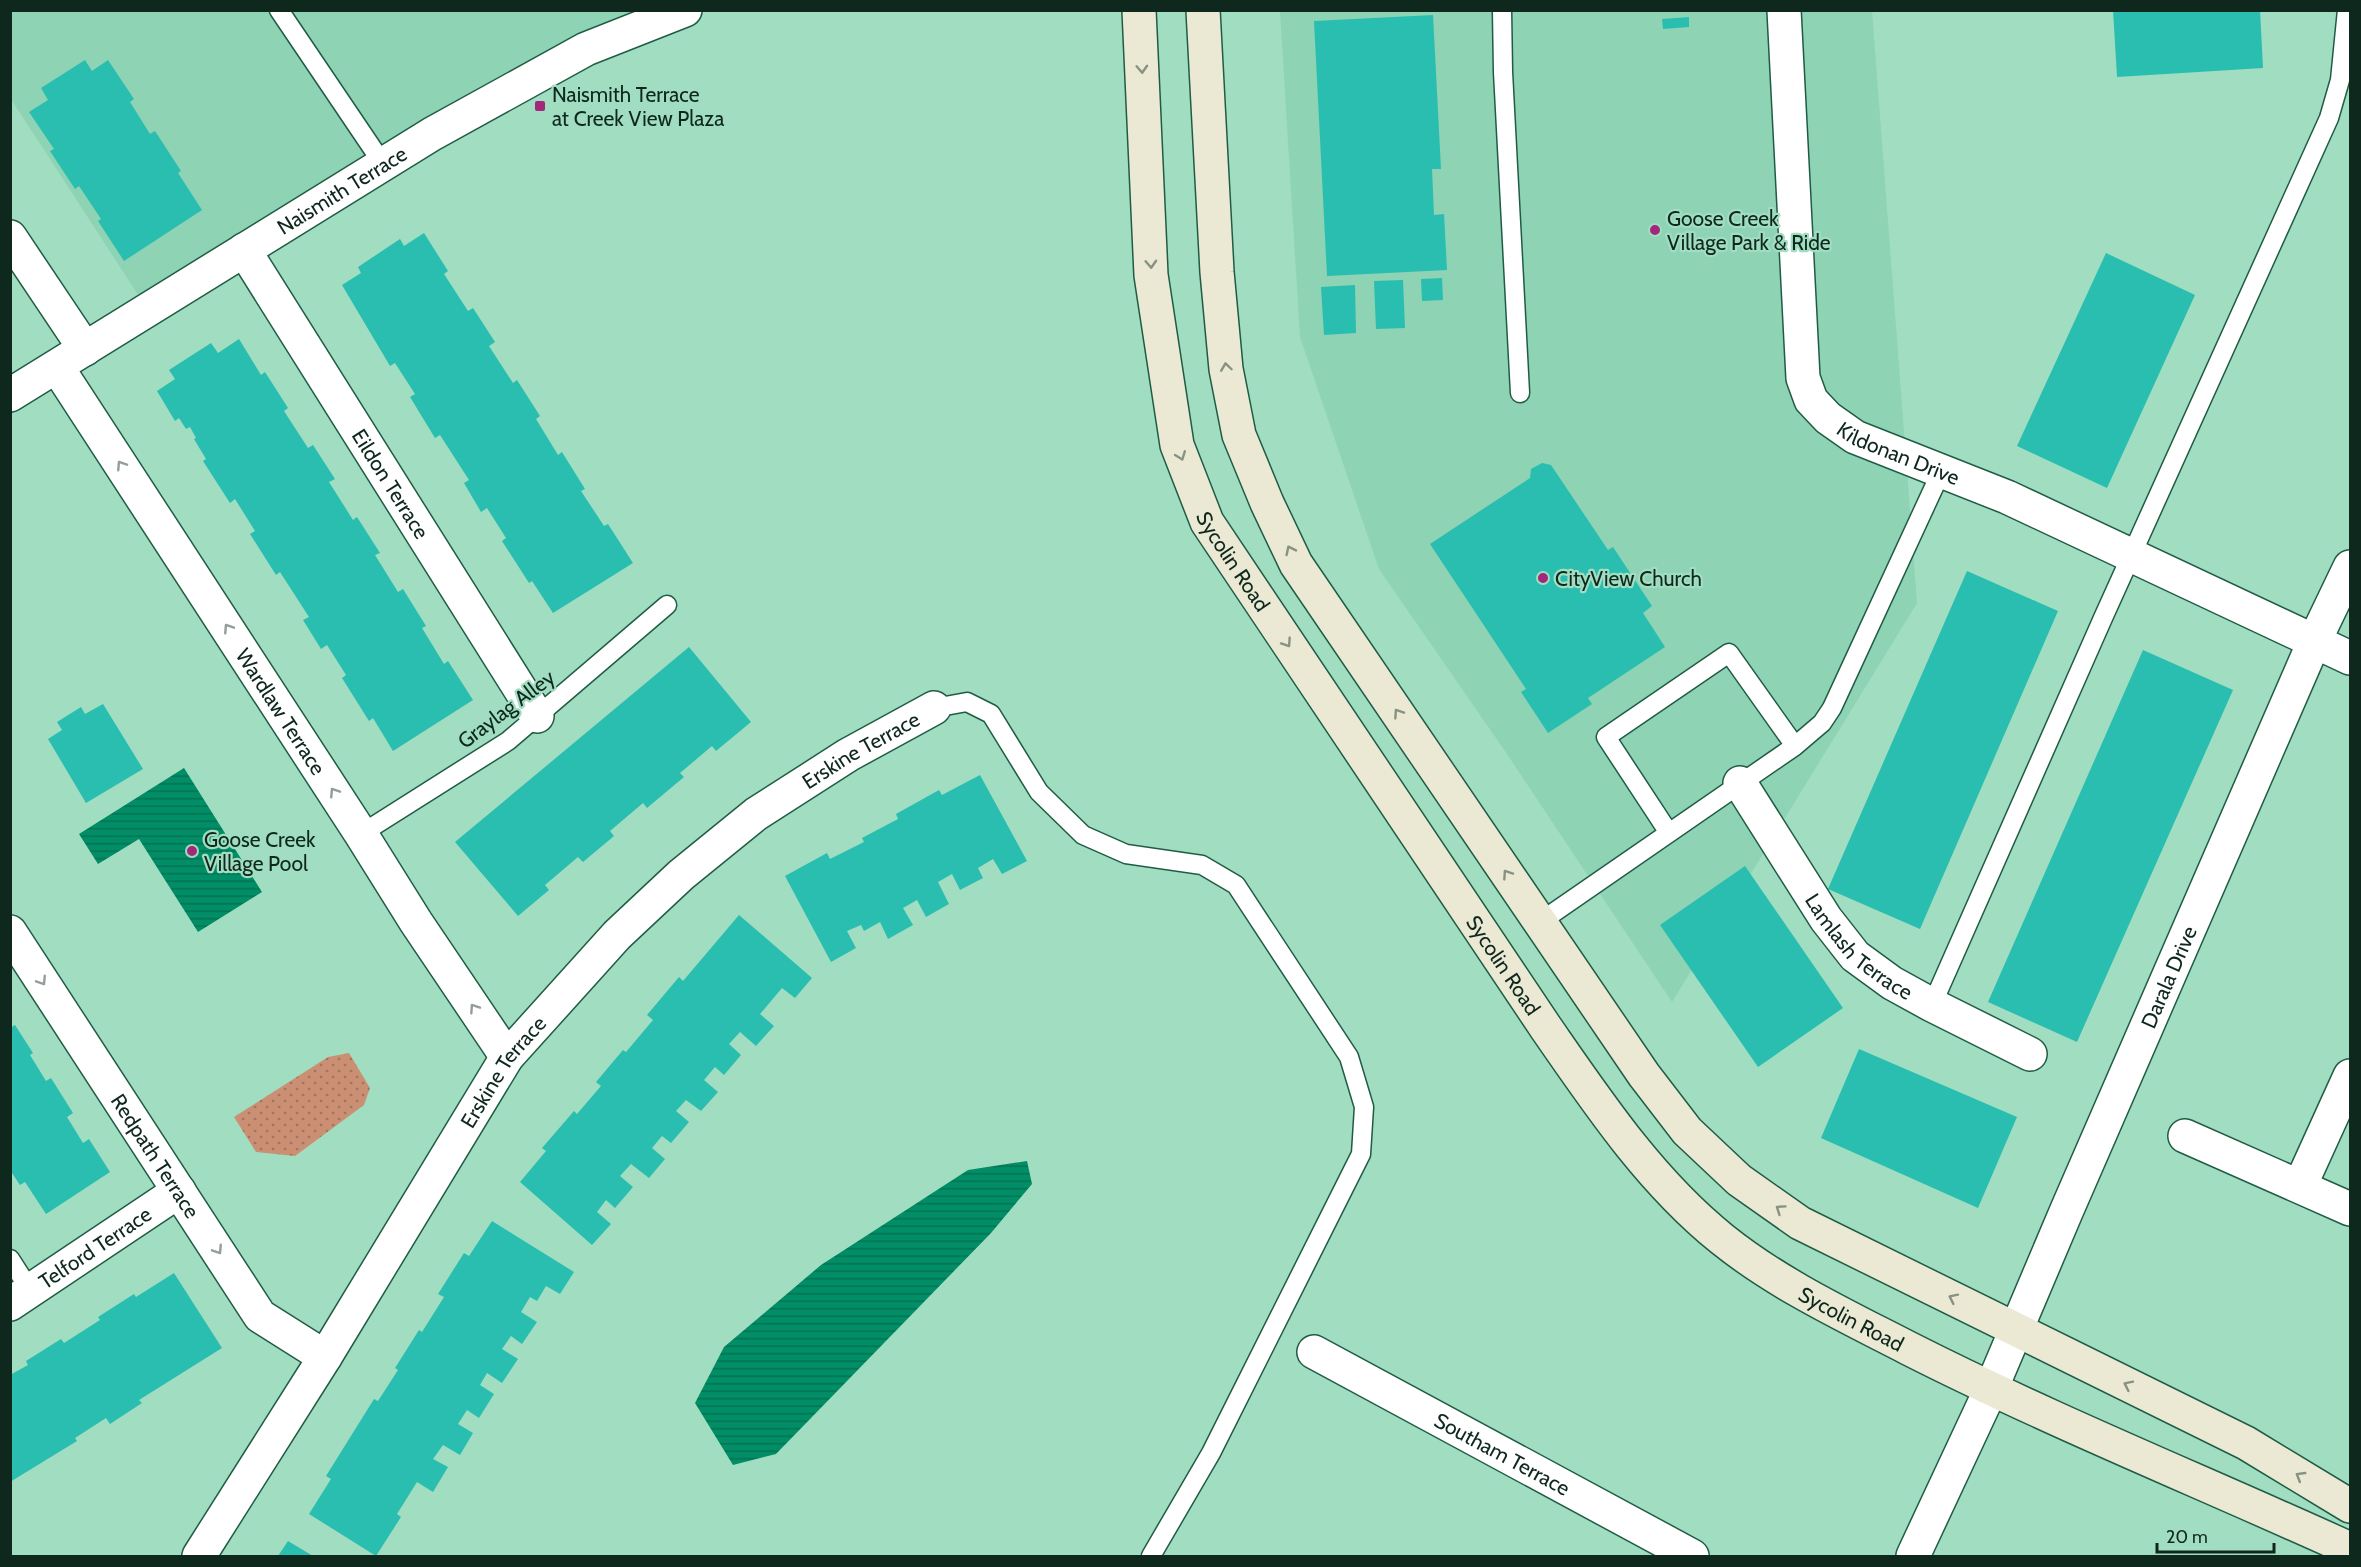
<svg xmlns="http://www.w3.org/2000/svg" width="2361" height="1567" viewBox="0 0 2361 1567" font-family="Cabin,sans-serif">
<defs>
<pattern id="park-dots" width="8" height="8" patternUnits="userSpaceOnUse" patternTransform="scale(1.5)"><rect width="8" height="8" fill="#cb8f74"/><path d="M2 2h.1M6 6h.1" fill="none" stroke="#a3755f" stroke-width="1.8" stroke-linecap="round"/></pattern>
<pattern id="water-rules" width="6" height="5" patternUnits="userSpaceOnUse" patternTransform="scale(1.5)"><rect width="6" height="5" fill="#018d65"/><path d="M0 2.5h6" fill="none" stroke="#027353"/></pattern>
</defs>
<rect width="100%" height="100%" fill="#a0ddc1"/>
<!-- built -->
<path fill="#8dd3b4" d="M11 11H685L148 310 11 99Z
M1280 11H1872L1917 603 1672 1002 1505 751 1379 569 1300 337Z"/>
<!-- park -->
<path fill="url(#park-dots)" d="M349 1053 370 1088 364 1105 295 1156 256 1152 234 1117 328 1057Z"/>
<!-- water -->
<path fill="url(#water-rules)" d="M184 768 262 892 198 932 139 839 98 864 79 834Z
M1027 1161 1032 1184 991 1233 776 1454 733 1465 695 1403 724 1347 821 1265 968 1170Z"/>
<!-- building -->
<path fill="#2abeb0" d="M2113 10H2260L2263 68 2117 77Z
M1433 15 1441 169H1432L1434 215 1444 214 1447 270 1327 276 1314 21Z
M1689 17V27L1663 29 1662 19Z
M85 60 92 71 108 60 134 99 130 102 150 134 155 131 181 171 178 173 202 210 124 261 98 221 101 219 79 186 75 189 50 151 54 149 29 112 48 100 41 88Z
M424 233 448 271 444 274 468 311 473 308 495 342 489 346 513 383 517 380 540 416 536 419 558 455 562 452 585 489 581 491 604 526 608 524 633 563 553 613 532 581 529 583 502 541 506 538 487 508 481 512 464 483 469 480 440 435 435 438 410 397 415 394 395 363 390 366 342 285 361 273 358 267 400 239 404 246Z
M2106 253 2195 295 2107 488 2017 446Z
M1442 278 1443 300 1422 301 1421 279Z
M1403 280 1405 328 1376 329 1374 281Z
M1355 285 1356 333 1324 335 1321 287Z
M239 339 261 375 265 372 288 408 284 411 308 448 313 445 335 479 329 482 353 520 357 517 380 553 375 555 398 592 403 589 426 626 422 628 444 664 448 661 473 700 393 751 373 718 369 721 342 678 346 675 327 645 321 649 303 620 309 617 280 572 276 575 250 534 255 531 235 499 230 503 203 461 206 459 194 439 196 438 190 427 186 429 179 418 175 421 157 391 175 379 169 370 211 343 218 353Z
M1542 463 1551 465 1608 550 1613 547 1652 606 1643 613 1665 647 1588 698 1592 704 1548 733 1521 692 1526 689 1430 544 1530 478 1531 469Z
M1967 571 2058 611 1920 929 1828 889Z
M689 647 751 722 716 751 712 746 680 773 684 777 647 808 643 803 610 831 614 836 583 862 578 857 545 885 549 890 518 916 455 842Z
M2143 650 2233 690 2077 1042 1988 1002Z
M103 704 143 769 86 803 48 739 62 730 57 722 81 707 85 714Z
M980 775 1027 861 1002 874 993 859 978 868 983 878 960 890 952 874 938 882 949 904 926 917 917 900 903 908 913 925 888 939 880 922 864 931 861 925 847 931 856 948 831 962 785 876 827 853 830 859 864 842 862 838 898 819 896 814 939 790 942 795Z
M1745 866 1843 1008 1758 1067 1660 925Z
M739 915 812 978 795 998 782 988 760 1014 774 1026 756 1046 740 1032 729 1044 741 1055 724 1075 715 1067 704 1080 718 1092 701 1111 686 1100 676 1111 689 1122 671 1143 662 1136 652 1148 665 1159 649 1178 631 1164 620 1176 633 1187 615 1208 606 1200 597 1212 611 1224 592 1245 520 1182 546 1151 542 1148 574 1111 577 1114 601 1086 596 1082 623 1050 626 1052 653 1020 647 1015 679 977 683 981Z
M15 1025 33 1053 30 1055 46 1081 51 1078 73 1113 67 1117 83 1143 89 1139 110 1172 46 1214 25 1182 20 1185 10 1170V1028Z
M1859 1049 2017 1117 1978 1208 1821 1138Z
M492 1221 574 1272 560 1294 546 1286 537 1301 530 1297 521 1312 537 1322 522 1344 511 1336 502 1349 518 1359 502 1383 487 1373 480 1385 494 1394 479 1418 467 1410 458 1424 473 1433 460 1455 443 1445 433 1459 448 1467 433 1492 417 1482 397 1514 401 1517 376 1556 309 1514 331 1479 326 1476 374 1399 378 1401 398 1370 395 1368 419 1330 422 1332 444 1297 438 1294 464 1253 469 1256Z
M174 1273 222 1348 139 1400 142 1403 110 1424 106 1418 75 1438 77 1441 10 1482V1375L28 1365 26 1361 61 1339 64 1343 100 1320 98 1317 134 1294 136 1297Z
M288 1541 313 1556H278Z"/>
<g fill="none" stroke-linecap="round" stroke-linejoin="round">
<!-- lane casing -->
<g stroke="#205c45" stroke-width="21">
<path id="lane" d="M279 10 383 164
M1502 10 1503 72 1520 393
M934 708 967 702 991 714 1039 792 1083 835 1126 854 1202 865 1236 885 1349 1057 1364 1107 1361 1154 1211 1453 1151 1556
M1669 833 1606 737 1729 653 1795 746
M361 834 508 741 667 605
M1540 922 1795 746 1822 723 1832 708 1941 472
M1932 1005 2103 618 2329 118 2340 80 2347 10
M10 1259 30 1290"/>
</g>
<!-- street casing -->
<g stroke="#205c45" stroke-width="36">
<g id="street">
<path id="s1" d="M1784 10 1803 378 1811 400 1828 418 1855 437 2007 497 2350 658"/>
<path d="M10 237 85 349"/>
<path id="s2" d="M244 250 537 716"/>
<path id="s3" d="M57 367 361 834 416 922 507 1057"/>
<path id="s4" d="M10 395 432 134 586 49 685 10"/>
<path id="s5" d="M1740 783 1826 919 1855 956 1892 983 1932 1005 2030 1054"/>
<path id="s6" d="M10 932 260 1316 325 1357"/>
<path d="M2185 1136 2350 1209"/>
<path d="M2300 1186 2350 1076"/>
<path id="s7" d="M10 1304 179 1191"/>
<path id="s8" d="M1314 1352 1692 1556"/>
<path id="s9" d="M199 1556 325 1357 507 1057 617 935 681 875 756 814 848 755 934 708"/>
<path id="s10" d="M1913 1556 1991 1389 2066 1212 2314 642 2350 567"/>
</g>
</g>
<!-- secondary casing -->
<g stroke="#205c45" stroke-width="36">
<g id="secondary">
<path id="s11" d="M1139 10 1151 275 1177 445 1207 522 1546 1028C1598 1103 1650 1181 1722 1239 1778 1284 1844 1315 1908 1348 2052 1421 2203 1482 2350 1549"/>
<path d="M1203 10 1217 272 1226 369 1239 435 1267 503 1296 564 1644 1075 1687 1131 1739 1180 1800 1223 2246 1443 2350 1506"/>
</g>
</g>
<!-- lane -->
<use href="#lane" stroke="#fff" stroke-width="18"/>
<!-- street -->
<use href="#street" stroke="#fff" stroke-width="33"/>
<!-- secondary -->
<use href="#secondary" stroke="#ebe9d4" stroke-width="33"/>
</g>
<!-- one-way arrows -->
<defs><path id="oneway-chevron" d="M-2-3.5L2.5 0L-2 3.5" fill="none" stroke-width="1.6" stroke-linecap="round" stroke-linejoin="round" transform="scale(1.5)"/></defs>
<g stroke="#889282">
<use href="#oneway-chevron" transform="translate(1142 69) rotate(87)"/>
<use href="#oneway-chevron" transform="translate(1151 264) rotate(87)"/>
<use href="#oneway-chevron" transform="translate(1226 367) rotate(-98)"/>
<use href="#oneway-chevron" transform="translate(1181 456) rotate(69)"/>
<use href="#oneway-chevron" transform="translate(1290 550) rotate(-116)"/>
<use href="#oneway-chevron" transform="translate(1287 643) rotate(56)"/>
<use href="#oneway-chevron" transform="translate(1398 713) rotate(-124)"/>
<use href="#oneway-chevron" transform="translate(1507 874) rotate(-124)"/>
<use href="#oneway-chevron" transform="translate(1780 1209) rotate(-145)"/>
<use href="#oneway-chevron" transform="translate(1953 1298) rotate(-154)"/>
<use href="#oneway-chevron" transform="translate(2128 1385) rotate(-154)"/>
<use href="#oneway-chevron" transform="translate(2300 1476) rotate(-149)"/>
</g>
<g stroke="#939e9a">
<use href="#oneway-chevron" transform="translate(121 465) rotate(-123)"/>
<use href="#oneway-chevron" transform="translate(228 628) rotate(-123)"/>
<use href="#oneway-chevron" transform="translate(334 792) rotate(-123)"/>
<use href="#oneway-chevron" transform="translate(42 981) rotate(57)"/>
<use href="#oneway-chevron" transform="translate(474 1008) rotate(-124)"/>
<use href="#oneway-chevron" transform="translate(218 1250) rotate(57)"/>
</g>
<!-- markers -->
<g fill="#a3277a" stroke="#a0ddc1" stroke-width="2">
<rect x="534" y="100" width="12" height="12" rx="3"/>
<circle cx="1655" cy="230" r="6"/>
<circle cx="1543" cy="578" r="6"/>
<circle cx="192" cy="851" r="6"/>
</g>
<g text-anchor="middle" dominant-baseline="central" stroke-width="4.5" stroke-linejoin="round" paint-order="stroke">
<!-- poi labels -->
<g font-size="21" fill="#0f281e" stroke="#a0ddc1" text-anchor="start">
<text x="552" y="94">Naismith Terrace<tspan x="552" dy="24">at Creek View Plaza</tspan></text>
<text x="1667" y="218">Goose Creek<tspan x="1667" dy="24">Village Park &amp; Ride</tspan></text>
<text x="1555" y="578">CityView Church</text>
<text x="204" y="839">Goose Creek<tspan x="204" dy="24">Village Pool</tspan></text>
</g>
<!-- street labels -->
<g font-size="21" fill="#0f281e" stroke="#a0ddc1">
<text stroke="none"><textPath href="#s4" startOffset="390">Naismith Terrace</textPath></text>
<text stroke="none"><textPath href="#s1" startOffset="496">Kildonan Drive</textPath></text>
<text stroke="none"><textPath href="#s2" startOffset="276">Eildon Terrace</textPath></text>
<text stroke="none"><textPath href="#s11" startOffset="567">Sycolin Road</textPath></text>
<text transform="translate(506 709) rotate(-37)">Graylag Alley</text>
<text stroke="none"><textPath href="#s3" startOffset="411">Wardlaw Terrace</textPath></text>
<text stroke="none"><textPath href="#s9" startOffset="1058">Erskine Terrace</textPath></text>
<text stroke="none"><textPath href="#s5" startOffset="204">Lamlash Terrace</textPath></text>
<text stroke="none"><textPath href="#s11" startOffset="1053">Sycolin Road</textPath></text>
<text stroke="none"><textPath href="#s10" startOffset="633">Darala Drive</textPath></text>
<text stroke="none"><textPath href="#s9" startOffset="572">Erskine Terrace</textPath></text>
<text stroke="none"><textPath href="#s6" startOffset="267">Redpath Terrace</textPath></text>
<text stroke="none"><textPath href="#s7" startOffset="102">Telford Terrace</textPath></text>
<text stroke="none"><textPath href="#s11" startOffset="1557">Sycolin Road</textPath></text>
<text stroke="none"><textPath href="#s8" startOffset="214">Southam Terrace</textPath></text>
</g>
</g>
<!-- border -->
<rect width="2361" height="1567" fill="none" stroke="#0f281e" stroke-width="24"/>
<!-- scale -->
<path d="M2157 1543v9h117v-9" fill="none" stroke="#0f281e" stroke-width="3"/>
<text x="2166" y="1543" font-size="18" fill="#0f281e" stroke="#a0ddc1" stroke-width="4.5" paint-order="stroke">20 m</text>
</svg>
